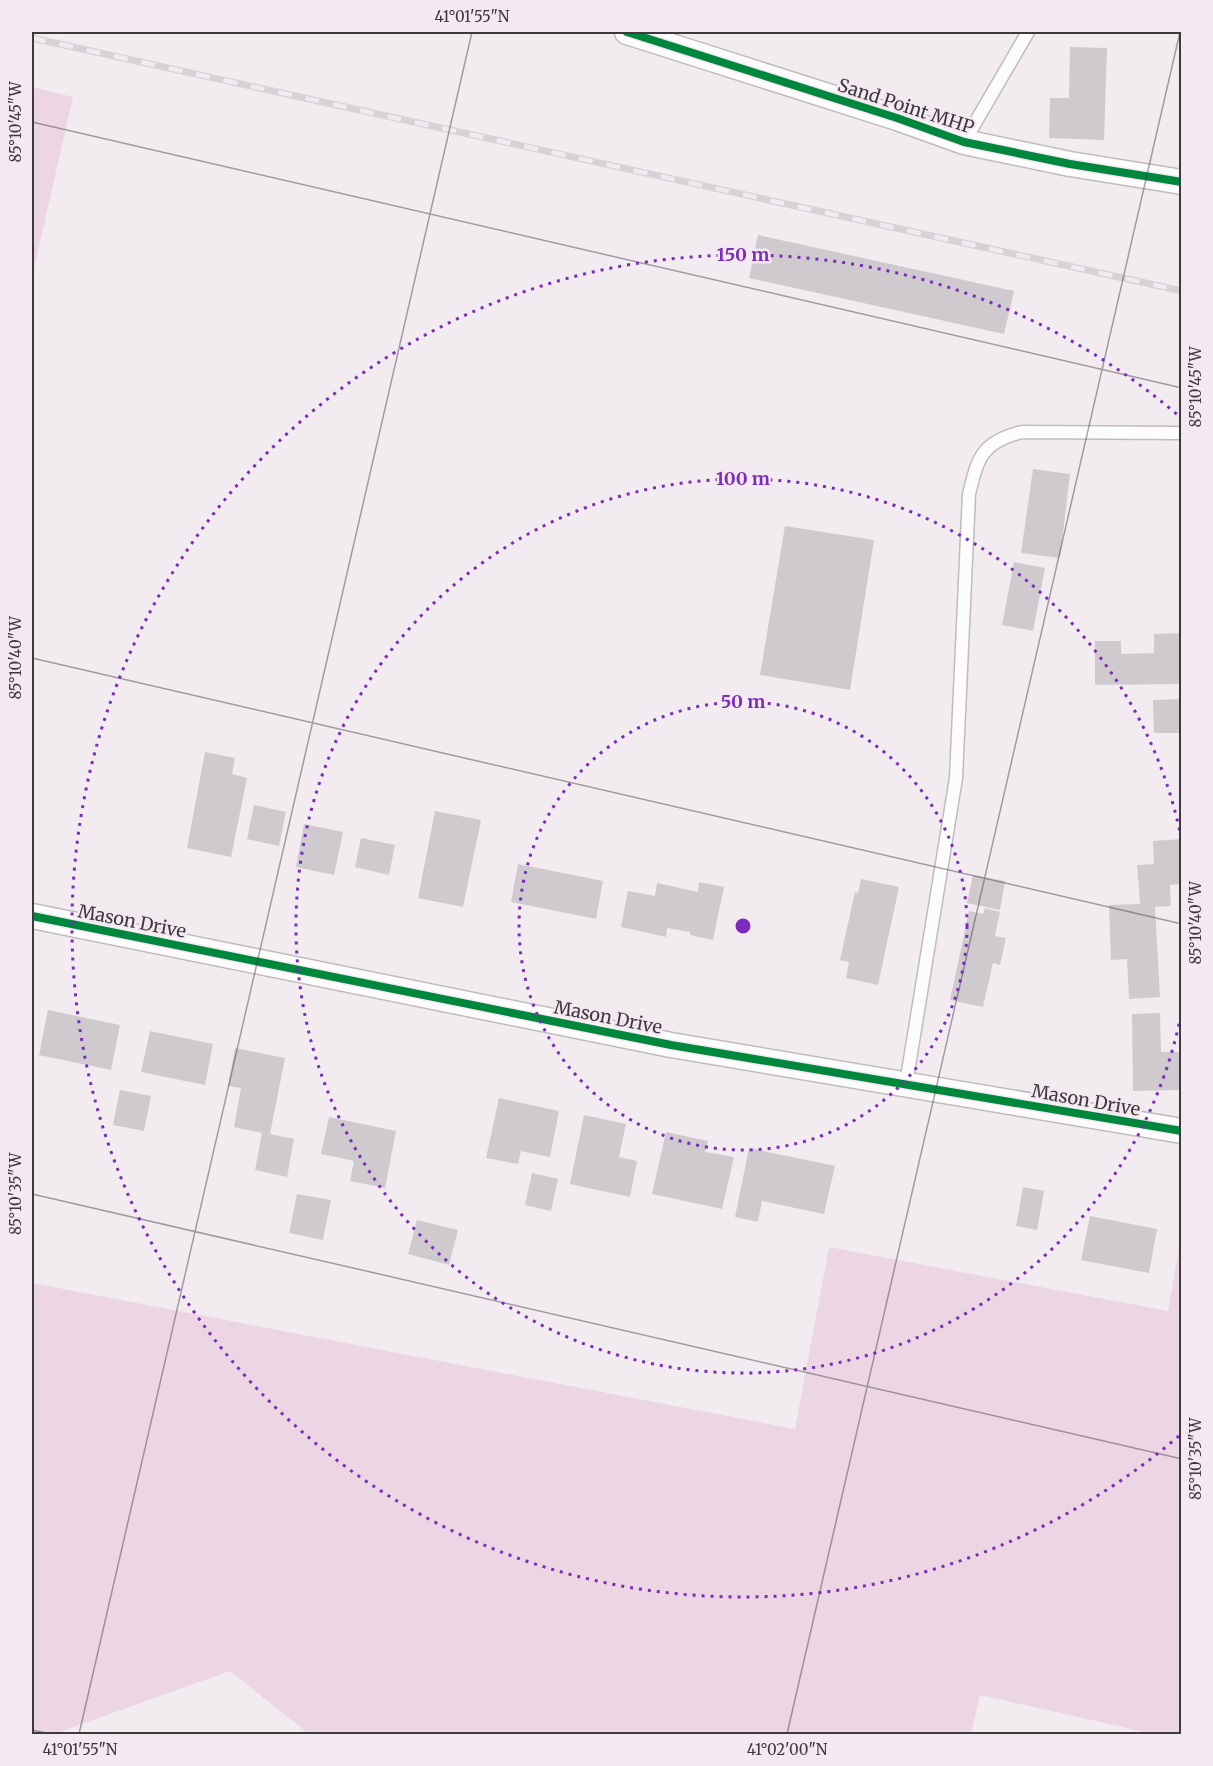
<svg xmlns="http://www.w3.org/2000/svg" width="1213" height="1766" viewBox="0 0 1213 1766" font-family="Merriweather,serif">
<rect width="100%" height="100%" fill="#f2ecf0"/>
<!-- green -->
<path fill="#ecd6e4" d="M32 87 73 97 32 277Z
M1181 1236V1734H1153L980 1695 971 1734H309L230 1671 54 1734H32V1283L795 1429 829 1247 1168 1311Z"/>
<!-- building -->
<path fill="#cfcacd" d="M1070 47 1107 48 1104 140 1049 138 1050 98H1069Z
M758 235 1014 291 1004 334 749 278Z
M1033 469 1070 474 1060 558 1021 553Z
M785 526 874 540 850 690 760 675Z
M1014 562 1045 568 1033 631 1002 625Z
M1182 633V684L1095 685V641H1121V654L1154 653V634Z
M1182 699V733H1154L1153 700Z
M205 752 235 758 232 774 247 778 231 857 187 848Z
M254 805 286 812 279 846 247 839Z
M435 811 481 820 463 907 418 898Z
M304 824 343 832 334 875 296 867Z
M361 838 395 845 389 875 355 867Z
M1182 839V884L1170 885 1171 906 1155 907 1160 997 1129 999 1127 959 1111 960 1109 905 1140 904 1137 865 1154 864 1153 841Z
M518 864 603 881 596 919 511 902Z
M973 875 1005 881 1000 910 967 903Z
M861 879 899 887 878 985 846 978 849 962 840 960 855 892 858 893Z
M699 882 724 887 713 940 690 935V932L667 928 666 937 621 927 628 891 655 896 657 883 698 892Z
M985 908 1000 912 995 936 1006 938 1000 965 993 963 983 1007 950 1000 969 911 983 914Z
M48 1010 120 1025 111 1070 39 1055Z
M1160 1013 1161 1052H1182V1090L1133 1091 1132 1014Z
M150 1031 213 1044 205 1085 141 1072Z
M235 1048 285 1058 270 1134 294 1139 287 1177 255 1170 262 1133 234 1127 241 1088 228 1086Z
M120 1090 151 1096 144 1131 113 1125Z
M499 1098 559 1111 550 1157 521 1151 518 1164 486 1158Z
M584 1115 626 1124 619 1157 637 1161 630 1197 570 1184Z
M329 1117 396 1131 385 1188 350 1181 354 1161 321 1154Z
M666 1132 708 1141 705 1152 734 1157 722 1209 652 1194Z
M749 1148 835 1166 824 1214 762 1201 758 1222 735 1217Z
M532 1173 558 1179 551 1211 525 1205Z
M1023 1187 1044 1191 1037 1230 1016 1226Z
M297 1194 331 1200 323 1240 289 1233Z
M1090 1216 1157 1229 1149 1273 1081 1260Z
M417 1220 458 1230 449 1265 408 1254Z"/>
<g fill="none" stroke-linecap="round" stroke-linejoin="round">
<!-- service casing -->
<g stroke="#c0bcbe" stroke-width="15">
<path id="service" d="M964 142 1028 32
M906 1084 956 778 969 494C978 457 982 442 1022 432L1182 433"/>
</g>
<!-- minor casing -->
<g stroke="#c0bcbe" stroke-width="27">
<path id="minor" d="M627 32 897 118 964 142 1070 164 1182 182
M32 916 671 1045 1182 1131"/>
</g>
<!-- service -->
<use href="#service" stroke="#fdfcfd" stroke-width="12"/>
<!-- minor -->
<use href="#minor" stroke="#fdfcfd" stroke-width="24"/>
<!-- rail casing -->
<g stroke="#d5d3d5" stroke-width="7">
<path id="rail" d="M32 38 1182 291"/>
</g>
<!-- rail -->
<use href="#rail" stroke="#f5e9f1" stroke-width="4.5" stroke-dasharray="14" stroke-linecap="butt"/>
<!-- cycleway casing -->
<g stroke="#f5e9f1" stroke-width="11">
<path id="cycleway" d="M627 32 897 118 964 142 1070 164 1182 182
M32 916 671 1045 1182 1131"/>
</g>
<!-- cycleway -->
<use href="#cycleway" stroke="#00873e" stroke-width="8"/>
</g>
<!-- ticks -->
<path fill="none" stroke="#3e393c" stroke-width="1.5" stroke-opacity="0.45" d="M32 122 1182 388M32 658 1182 924M32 1194 1182 1459M32 1730 51 1734M79 1734 472 32M787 1734 1180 32"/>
<!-- distance rings -->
<g fill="none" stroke="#7b2cbf" stroke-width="3" stroke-dasharray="3 6">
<circle cx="743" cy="926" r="224"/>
<path d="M1181 1015A447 447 0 1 1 1181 837"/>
<path d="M1179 1436A671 671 0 1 1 1179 416"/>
</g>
<g text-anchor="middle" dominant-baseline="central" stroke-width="5" stroke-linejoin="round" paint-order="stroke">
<!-- street labels -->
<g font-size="18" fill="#3e393c" stroke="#f5e9f1">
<text transform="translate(906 106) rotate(18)">Sand Point MHP</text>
<text transform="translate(132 921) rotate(11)">Mason Drive</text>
<text transform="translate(608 1017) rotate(11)">Mason Drive</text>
<text transform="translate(1086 1100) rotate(10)">Mason Drive</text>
</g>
</g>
<circle cx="743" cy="926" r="9" fill="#7b2cbf" stroke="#f5e9f1" stroke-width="3"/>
<g font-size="18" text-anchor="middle" font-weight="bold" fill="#7b2cbf" stroke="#f5e9f1" stroke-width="5" stroke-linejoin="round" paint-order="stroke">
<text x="743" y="261">150 m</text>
<text x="743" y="485">100 m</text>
<text x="743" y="708">50 m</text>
</g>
<!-- border -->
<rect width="1213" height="1766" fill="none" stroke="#f5e9f1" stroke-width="66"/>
<rect x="33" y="33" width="1147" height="1700" fill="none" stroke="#3e393c" stroke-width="2"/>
<g font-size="15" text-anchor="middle" fill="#3e393c">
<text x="472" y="22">41°01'55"N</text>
<text transform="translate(16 122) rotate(-90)" y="5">85°10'45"W</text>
<text transform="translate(1196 387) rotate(-90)" y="5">85°10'45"W</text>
<text transform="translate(16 658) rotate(-90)" y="5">85°10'40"W</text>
<text transform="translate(1196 923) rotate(-90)" y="5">85°10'40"W</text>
<text transform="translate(16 1194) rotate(-90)" y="5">85°10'35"W</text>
<text transform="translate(1196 1459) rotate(-90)" y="5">85°10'35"W</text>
<text x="80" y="1755">41°01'55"N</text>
<text x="787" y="1755">41°02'00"N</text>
</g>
</svg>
